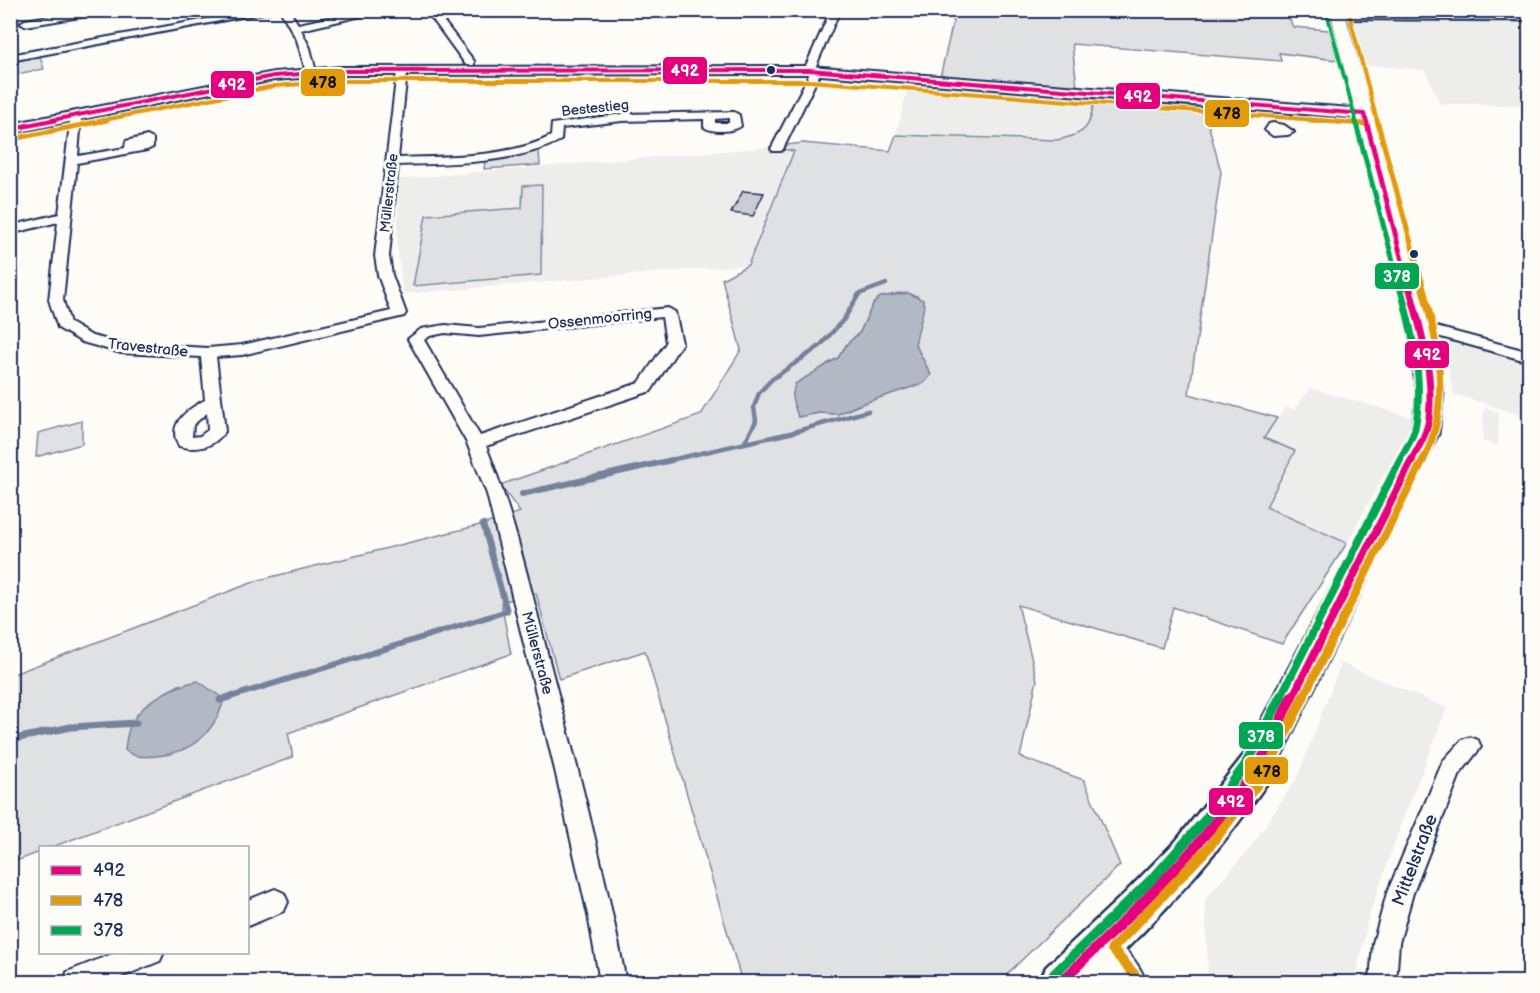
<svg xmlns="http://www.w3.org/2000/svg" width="1540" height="993" viewBox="0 0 1540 993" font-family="'Balsamiq Sans',sans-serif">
<rect width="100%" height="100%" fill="#fdfcf7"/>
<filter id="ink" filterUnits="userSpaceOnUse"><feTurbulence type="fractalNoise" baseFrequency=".0167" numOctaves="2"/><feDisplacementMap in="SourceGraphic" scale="12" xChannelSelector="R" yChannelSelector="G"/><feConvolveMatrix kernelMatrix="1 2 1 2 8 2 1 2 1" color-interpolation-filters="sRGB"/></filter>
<g filter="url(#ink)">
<!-- built -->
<path fill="#edeeec" d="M1348 20 1520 22 1529 29V105L1440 104 1425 70 1362 65Z
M909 83 1094 97 1092 119 1086 129 1074 137 1057 140 896 135Z
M769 147 795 150 748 265 403 294 397 245 399 179Z
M1454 341 1529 363V418L1454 394 1443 345Z
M1310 388 1415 418 1347 543 1265 507 1295 452 1264 438 1286 406 1295 410Z
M1484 407 1499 412 1498 446 1482 441Z
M1341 663 1447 708 1400 827 1368 919 1355 982H1208L1205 899 1248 851 1297 778Z"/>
<!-- green -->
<path fill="#e0e1e3" stroke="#7e88a0" stroke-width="1.5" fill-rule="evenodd" d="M839 10 1286 11 1293 27 1329 30 1337 60 1279 53 1281 61 1072 44 1077 87 940 77 954 18 838 14Z
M1351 14H1530L1529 22 1348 20Z
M40 57 44 69 11 75V62Z
M1094 97 1204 108 1221 172 1189 394 1277 418 1264 438 1295 451 1266 507 1347 543 1282 644 1173 607 1162 648 1018 605 1037 680 1020 757 1084 780 1120 865 999 982H742L645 651 559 679 536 593 501 602 511 654 288 733 293 757 52 847 40 848V852L11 863V675L259 580 488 523 520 512 500 485 701 415 741 350 722 279 748 265 794 151 769 147 803 143 890 151 896 135 1057 140C1087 134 1091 127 1094 97ZM899 293 917 296 915 344 931 375 838 414 819 413 798 417 827 364 838 358 847 344 860 332 873 304 880 298ZM181 684 127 740C135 710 155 698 181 684Z
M539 150 540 165 484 169 485 160Z
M542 185 541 275 413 286 426 215 522 208 523 186Z
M82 421V444L36 457 38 433Z"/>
<!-- water -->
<path fill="#b3b8c5" stroke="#76819c" stroke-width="1.5" d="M908 293 923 300 924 307 915 344 931 375 924 383 858 405 838 414 819 413 798 417 792 398 795 384 838 358 847 344 860 332 873 304 880 297Z
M198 681 224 699C215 733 191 753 156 756 144 757 134 758 125 750 126 741 127 730 132 722 145 700 173 686 198 681Z"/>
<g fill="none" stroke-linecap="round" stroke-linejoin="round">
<!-- stream-far2 -->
<path stroke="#76819c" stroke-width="4.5" d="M745 442 756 421 754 407 759 393 771 380 820 346 844 319 859 294 886 284
M666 461 790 433 868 411"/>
<!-- stream-far1 -->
<path stroke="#76819c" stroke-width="6" d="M522 494 672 460
M227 698 507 611 483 524"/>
<!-- stream -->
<path stroke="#76819c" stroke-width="7" d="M220 700 232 696
M10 740 71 727 136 723"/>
</g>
<!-- building -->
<path fill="#c9ccd3" stroke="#1b2f5e" stroke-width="1.5" d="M743 191 764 193 753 216 731 213Z"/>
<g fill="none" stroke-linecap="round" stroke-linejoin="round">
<!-- street casing -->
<g stroke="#1b2f5e" stroke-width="4">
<path id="street" d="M85 10 91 13 86 16 25 26 20 23 25 20Z
M256 10H278L10 61V55Z
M280 10H289L298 24 367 10H387L301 30 310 48 316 72 311 75 306 72 297 40Z
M426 10H435L474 61V65H466Z
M831 10H840L815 68 821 71 783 149 781 151H773L771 149 810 73 804 70Z
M1337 14H1530V20L1334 19 1332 17Z
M402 68 407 71 398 158C445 156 509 158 551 136L552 124 622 114 734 112 739 115 741 126C733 132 712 133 704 127V119L622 121 562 128 561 140C513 165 450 163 398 165L389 256 392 275 406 313 404 316 242 355 216 357 225 431C215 447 197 451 179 446 166 424 188 409 205 400L201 357 121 353 82 342 58 328 49 300 58 222 10 234V226L59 214 71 116 76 113 81 116 78 156 125 148 126 141 147 136 153 139V147L147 150 77 163 63 300 70 323 92 336 121 343 208 348 242 345 391 311 378 275 375 256 397 71ZM729 118V123H715V119ZM207 413 208 430 200 436 192 437 193 425Z
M1273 123 1284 125 1294 132 1288 135 1273 136 1265 130 1269 124Z
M668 308 675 312 682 343 651 391 486 446C514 516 531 590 550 664 578 769 606 875 626 982H600L588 915 555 770 487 494 467 443 408 339 421 329 445 325 479 328ZM662 317 666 343 639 383 480 436 424 340 430 336 445 333 479 336Z
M1421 323 1530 352V362L1416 330 1414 327 1416 324Z
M1470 737 1478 740 1481 747 1460 774 1413 893 1399 943 1396 982H1370L1373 943 1387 893 1443 761 1462 740Z
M275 889 284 893 288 902 284 911 248 926V900Z
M117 952H164L160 961 109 982H64L67 972Z"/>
</g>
<!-- secondary casing -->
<g stroke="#1b2f5e" stroke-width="4">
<path id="secondary" d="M809 66 1364 109 1372 114 1364 119 809 74 342 75 274 80 10 134V124L274 72 342 67Z
M1098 930C1118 939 1139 961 1146 982H1102L1085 962 1079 949 1085 936Z"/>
</g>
<!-- primary casing -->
<g stroke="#1b2f5e" stroke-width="5">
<path id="primary" d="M1330 10H1344L1433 327 1443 394 1438 434 1269 780C1218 855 1158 920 1092 982H1040L1046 967 1125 893 1176 841 1243 756 1412 434 1417 394 1409 327Z"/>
</g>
<!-- street -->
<use href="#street" fill="#fdfcf7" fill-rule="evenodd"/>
<!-- secondary -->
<use href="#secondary" fill="#fdfcf7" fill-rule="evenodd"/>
<!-- primary -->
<use href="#primary" fill="#fdfcf7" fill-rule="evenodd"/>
<!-- bus-1-far4 casing -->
<g stroke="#fdfcf7" stroke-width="6">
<path id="bus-1-far4" d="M1364 114 1366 121
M48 121 274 76 342 71 809 70 1364 114"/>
</g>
<!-- bus-1-far3 casing -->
<g stroke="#fdfcf7" stroke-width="8">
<path id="bus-1-far3" d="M1366 120 1405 272
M10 129 55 120"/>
</g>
<!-- bus-1-far2 casing -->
<g stroke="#fdfcf7" stroke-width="10">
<path id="bus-1-far2" d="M1405 271C1417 318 1435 368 1429 418 1427 434 1418 448 1411 461"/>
</g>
<!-- bus-1-far1 casing -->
<g stroke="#fdfcf7" stroke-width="13">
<path id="bus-1-far1" d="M1292 698 1412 460"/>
</g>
<!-- bus-1 casing -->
<g stroke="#fdfcf7" stroke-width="14">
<path id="bus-1" d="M1061 982C1130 915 1201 850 1255 770 1270 747 1280 720 1292 696"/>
</g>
<!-- bus-2-far4 casing -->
<g stroke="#fdfcf7" stroke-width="6">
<path id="bus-2-far4" d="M1348 10 1377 121
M99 121 275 86 342 81H809L1329 121"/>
</g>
<!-- bus-2-far3 casing -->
<g stroke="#fdfcf7" stroke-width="8">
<path id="bus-2-far3" d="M1310 120 1363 124
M1377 120 1419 272
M12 139 107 120"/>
</g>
<!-- bus-2-far2 casing -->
<g stroke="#fdfcf7" stroke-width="10">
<path id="bus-2-far2" d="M1418 271C1436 334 1454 400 1423 461"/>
</g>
<!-- bus-2-far1 casing -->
<g stroke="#fdfcf7" stroke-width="13">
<path id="bus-2-far1" d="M1303 698 1423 460"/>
</g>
<!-- bus-2 casing -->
<g stroke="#fdfcf7" stroke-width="14">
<path id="bus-2" d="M1135 975 1112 949 1209 847 1265 774 1304 696"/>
</g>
<!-- bus-3-far4 casing -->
<g stroke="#fdfcf7" stroke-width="6">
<path id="bus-3-far4" d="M1327 13 1356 121"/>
</g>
<!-- bus-3-far3 casing -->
<g stroke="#fdfcf7" stroke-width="8">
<path id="bus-3-far3" d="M1355 120 1396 272"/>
</g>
<!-- bus-3-far2 casing -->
<g stroke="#fdfcf7" stroke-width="10">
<path id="bus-3-far2" d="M1396 271C1409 321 1426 376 1415 428 1413 439 1404 451 1399 461"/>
</g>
<!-- bus-3-far1 casing -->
<g stroke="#fdfcf7" stroke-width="13">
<path id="bus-3-far1" d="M1280 698 1400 460"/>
</g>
<!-- bus-3 casing -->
<g stroke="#fdfcf7" stroke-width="14">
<path id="bus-3" d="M1054 974 1157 874 1205 820 1247 763 1281 696"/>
</g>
<!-- bus-1-far4 -->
<use href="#bus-1-far4" stroke="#e5007d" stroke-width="4"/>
<!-- bus-1-far3 -->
<use href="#bus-1-far3" stroke="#e5007d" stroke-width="5"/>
<!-- bus-1-far2 -->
<use href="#bus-1-far2" stroke="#e5007d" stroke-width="7"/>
<!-- bus-1-far1 -->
<use href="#bus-1-far1" stroke="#e5007d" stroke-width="8"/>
<!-- bus-1 -->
<use href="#bus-1" stroke="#e5007d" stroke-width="10"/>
<!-- bus-2-far4 -->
<use href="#bus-2-far4" stroke="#e19a09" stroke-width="4"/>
<!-- bus-2-far3 -->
<use href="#bus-2-far3" stroke="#e19a09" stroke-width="5"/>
<!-- bus-2-far2 -->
<use href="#bus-2-far2" stroke="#e19a09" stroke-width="7"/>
<!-- bus-2-far1 -->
<use href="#bus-2-far1" stroke="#e19a09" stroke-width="8"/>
<!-- bus-2 -->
<use href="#bus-2" stroke="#e19a09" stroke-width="10"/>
<!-- bus-3-far4 -->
<use href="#bus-3-far4" stroke="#00a651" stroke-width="4"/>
<!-- bus-3-far3 -->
<use href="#bus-3-far3" stroke="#00a651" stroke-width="5"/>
<!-- bus-3-far2 -->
<use href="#bus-3-far2" stroke="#00a651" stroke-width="7"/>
<!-- bus-3-far1 -->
<use href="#bus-3-far1" stroke="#00a651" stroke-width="8"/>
<!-- bus-3 -->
<use href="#bus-3" stroke="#00a651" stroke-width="10"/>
</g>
</g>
<!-- markers -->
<g fill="#1b2f5e" stroke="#fdfcf7" stroke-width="2">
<circle cx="771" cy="70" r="5"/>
<circle cx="1414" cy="254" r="5"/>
</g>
<g text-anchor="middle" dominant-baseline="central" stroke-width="6" stroke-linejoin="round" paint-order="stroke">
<!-- far-street labels -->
<g font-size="14" fill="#1b2f5e" stroke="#fdfcf7">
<text transform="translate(595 108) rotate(-6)">Bestestieg</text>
<text transform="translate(389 193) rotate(-84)">Müllerstraße</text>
</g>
<!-- street labels -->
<g font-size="15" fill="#1b2f5e" stroke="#fdfcf7">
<text transform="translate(600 319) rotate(-6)">Ossenmoorring</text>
<text transform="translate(148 348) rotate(6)">Travestraße</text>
<text transform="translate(537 653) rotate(75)">Müllerstraße</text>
</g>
<!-- near-street labels -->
<g font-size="18" fill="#1b2f5e" stroke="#fdfcf7">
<text transform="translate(1415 860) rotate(-69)">Mittelstraße</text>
</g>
</g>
<g stroke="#fdfcf7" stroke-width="2">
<rect x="662" y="56" width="46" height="29" rx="6" fill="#e5007d"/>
<rect x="300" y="68" width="46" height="29" rx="6" fill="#e19a09"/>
<rect x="210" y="70" width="45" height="29" rx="6" fill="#e5007d"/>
<rect x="1115" y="82" width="46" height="28" rx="6" fill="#e5007d"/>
<rect x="1204" y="99" width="46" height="29" rx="6" fill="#e19a09"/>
<rect x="1374" y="262" width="46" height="28" rx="6" fill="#00a651"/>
<rect x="1404" y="340" width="46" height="29" rx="6" fill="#e5007d"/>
<rect x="1238" y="721" width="46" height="29" rx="6" fill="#00a651"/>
<rect x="1244" y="756" width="45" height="29" rx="6" fill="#e19a09"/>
<rect x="1208" y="787" width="46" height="29" rx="6" fill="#e5007d"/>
</g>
<g font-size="16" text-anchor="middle" font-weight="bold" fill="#fff">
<text x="685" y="76">492</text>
<text x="232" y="90">492</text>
<text x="1138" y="102">492</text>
<text x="1397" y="282">378</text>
<text x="1427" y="360">492</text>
<text x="1261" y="742">378</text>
<text x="1231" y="807">492</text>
</g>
<g font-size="16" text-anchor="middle" font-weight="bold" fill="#111">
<text x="323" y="88">478</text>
<text x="1227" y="119">478</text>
<text x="1267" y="777">478</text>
</g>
<!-- margin -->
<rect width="1540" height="993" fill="none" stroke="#fdfcf7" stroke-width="36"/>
<rect x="18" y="18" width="1504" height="957" fill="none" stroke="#1b2f5e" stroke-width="2" filter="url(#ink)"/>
<!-- legend -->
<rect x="39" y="846" width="210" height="108" fill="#fdfcf7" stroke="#a3aaba" stroke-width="1.5"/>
<rect x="51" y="866" width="30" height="9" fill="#e5007d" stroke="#a3aaba" stroke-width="1.5"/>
<text x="93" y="876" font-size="18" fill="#1b2f5e">492</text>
<rect x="51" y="896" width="30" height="9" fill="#e19a09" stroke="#a3aaba" stroke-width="1.5"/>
<text x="93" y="906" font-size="18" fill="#1b2f5e">478</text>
<rect x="51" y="926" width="30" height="9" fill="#00a651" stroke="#a3aaba" stroke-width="1.5"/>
<text x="93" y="936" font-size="18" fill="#1b2f5e">378</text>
</svg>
